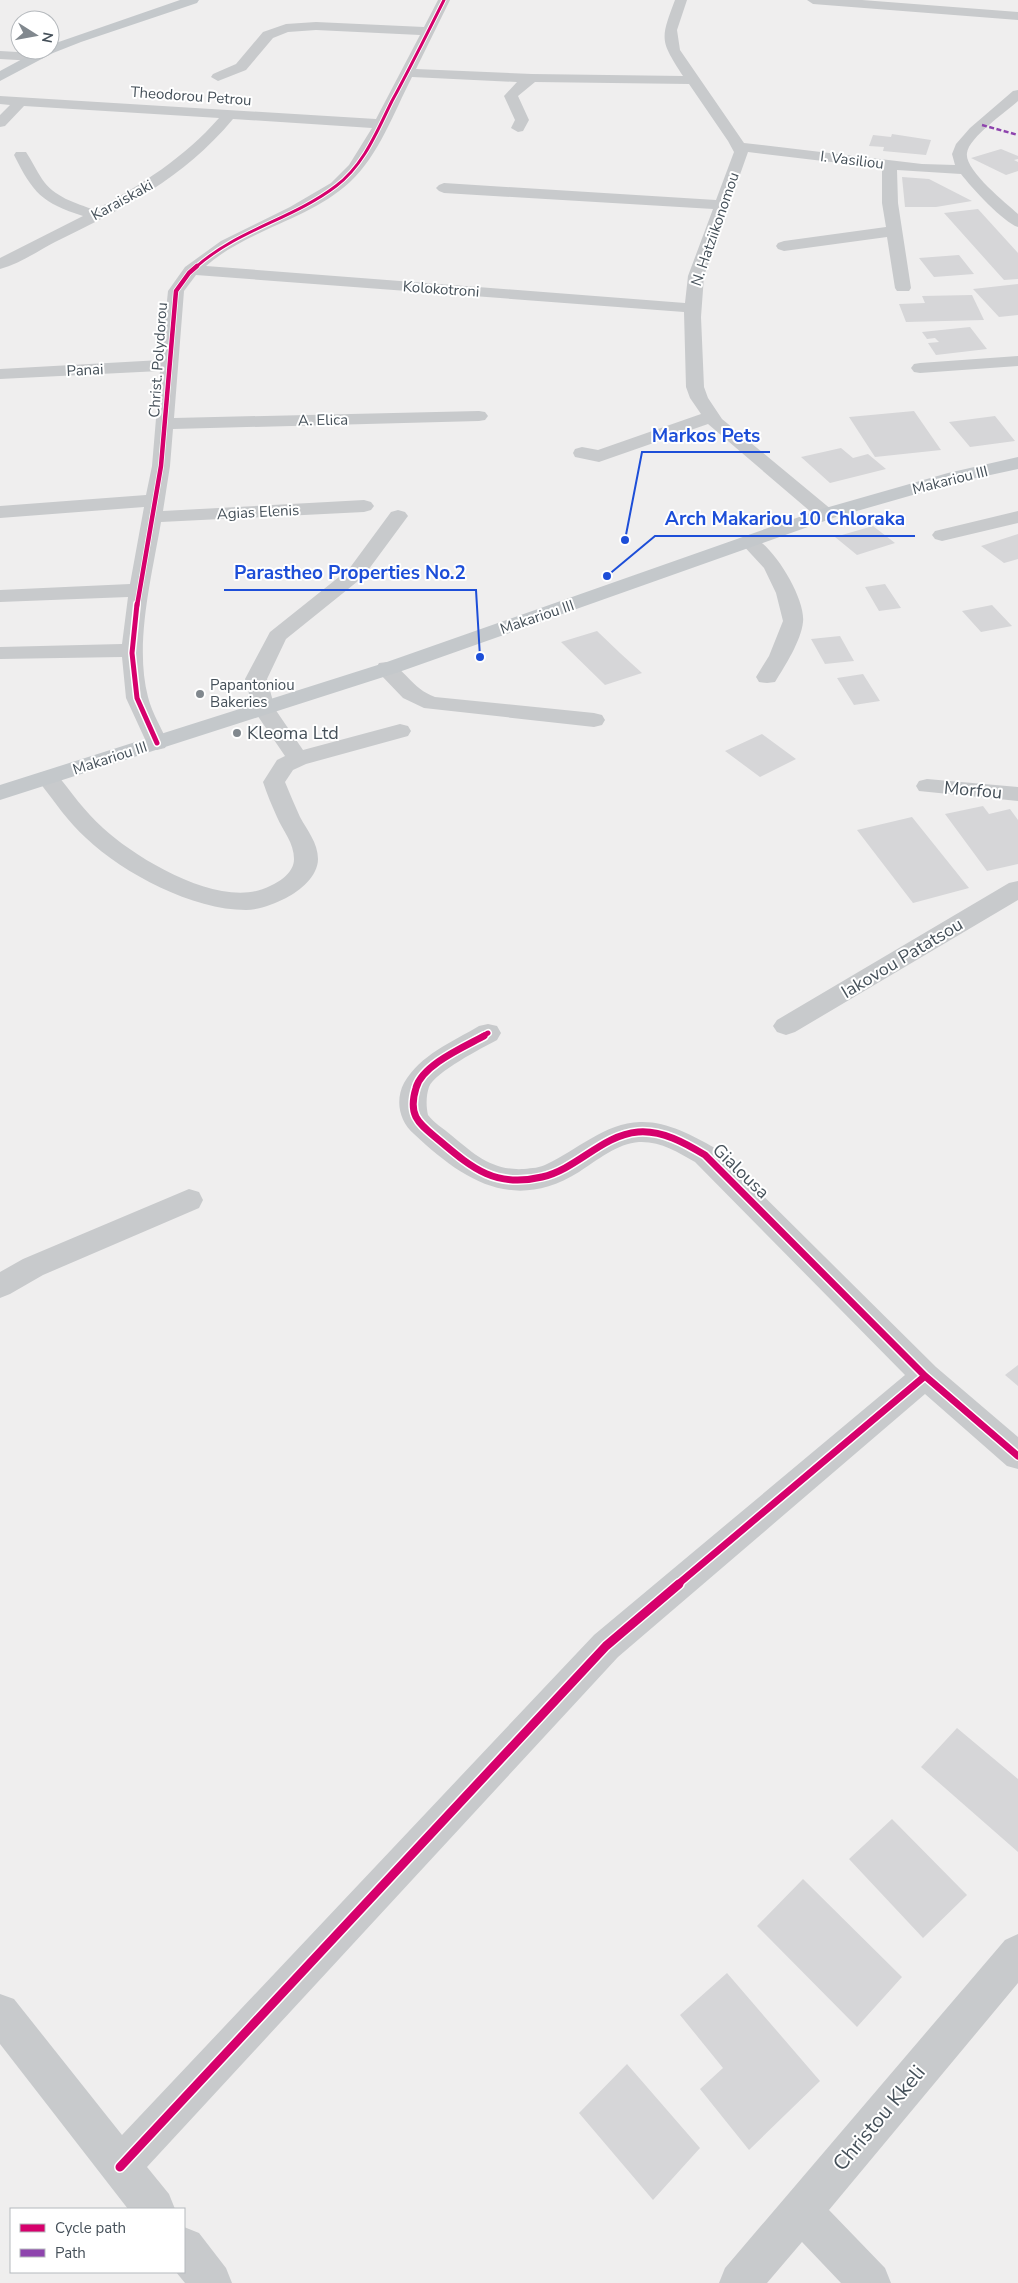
<svg xmlns="http://www.w3.org/2000/svg" width="1018" height="2283" viewBox="0 0 1018 2283" font-family="'Nunito Sans',sans-serif">
<rect width="100%" height="100%" fill="#efeeee"/>
<!-- building -->
<path fill="#d6d6d8" d="M892 134 931 140 926 155 883 151 884 147 869 146 873 135 891 137Z
M1001 149 1018 156V159L1014 160 1018 162V171L1006 175 971 158Z
M902 177 929 179 972 201 936 207H905Z
M978 209 1018 253V279L1004 280 944 213Z
M959 255 974 274 934 277 919 258Z
M1018 284V315L999 317 973 289Z
M972 295 984 320 906 322 899 304 925 303 922 296Z
M970 327 987 349 936 355 928 343 939 342 935 338 927 339 922 332Z
M914 411 941 450 875 457 849 417Z
M995 416 1015 441 970 447 949 422Z
M841 448 853 458 868 454 886 469 830 483 801 457Z
M873 526 895 543 857 555 835 537Z
M1018 534V559L1004 563 981 546Z
M885 584 901 608 879 611 865 587Z
M992 605 1012 626 981 632 962 611Z
M597 631 620 653 642 673 605 685 561 642Z
M840 636 854 661 825 664 811 639Z
M863 674 880 701 854 705 837 678Z
M762 734 796 759 760 777 725 751Z
M983 806 989 814 1010 809 1018 820V864L987 871 945 814Z
M912 817 969 888 913 903 857 830Z
M1018 1365V1386L1005 1375Z
M957 1728 1018 1779V1852L921 1767Z
M892 1819 967 1895 923 1938 849 1859Z
M803 1879 902 1977 857 2027 757 1926Z
M727 1973 820 2081 749 2150 700 2089 723 2068 680 2015Z
M627 2064 700 2148 653 2200 579 2113Z"/>
<g fill="none" stroke-linecap="round" stroke-linejoin="round">
<!-- minor -->
<path fill="#c8cacc" fill-rule="evenodd" d="M438 0H450L416 69 532 74 683 76C660 40 660 40 675 0H687L677 30 680 50 744 143 922 164 955 165 952 154 956 144 970 128 1013 91 1018 90V101C1006 112 969 137 967 153 964 170 1006 203 1018 214V227C1004 223 971 187 961 174L897 170 898 203 911 288 909 291H897L895 288 887 237 784 251 778 249 776 246 778 243 784 241 886 227 882 203V168L748 152 704 276 701 317 704 387 708 398 722 419 832 510 835 514 832 518 825 520 818 518 708 424 599 462 575 457 573 453 575 449 582 447 598 450 701 414 690 398 686 387 684 312 196 275 184 291 174 418 479 411 485 412 488 416 485 420 479 421 173 429 170 466 163 511 364 500 371 502 374 506 371 510 364 512 161 522C152 576 134 644 148 697 152 713 162 729 168 743L165 748 157 750 149 748 126 698 122 657 0 659V647L122 644 128 597 0 602V590L130 584 144 507 0 518V506L146 495 152 466 160 371 0 379V369L161 360 168 291 185 267 221 241 290 207 331 183 349 165 372 128 233 119C183 179 124 208 55 242 38 251 19 264 0 269V258L83 216C42 203 33 193 14 155L16 152H26C32 161 36 170 42 179 54 197 75 203 95 210 141 185 184 158 219 118L24 106 5 126 0 127V115L10 105 0 104V96L376 119 420 35 316 30 288 32 273 38 246 70 218 81 211 77 213 74 236 64 263 32 286 24 316 22 424 27ZM412 77 517 82 504 96 515 120 511 128 518 132 523 131 529 120 518 96 535 82 689 84 728 141 734 152 716 200 444 183 439 185 436 188 439 191 444 193 713 209 688 276 685 303 206 266C248 229 309 220 350 182 379 155 394 112 412 77Z
M807 0H862L1018 12V20L813 4Z
M0 51 35 53 42 57 35 61 0 59Z
M1018 356V366L920 373 914 372 911 368 914 364 920 363Z
M398 510 405 512 408 516 363 577 286 639 267 679 275 709 303 750 400 724 408 726 411 731 408 736 306 764 293 770 285 782C290 794 295 806 300 817 307 830 318 843 318 859 318 876 300 891 286 898 274 904 259 910 246 910 193 910 124 874 86 838 68 822 55 802 40 783L37 778 40 773 48 771 56 773C71 792 85 812 103 828 138 860 223 911 270 886 281 881 294 872 294 859 294 843 283 831 277 817 272 806 267 794 263 782L277 760 285 756 253 709 245 679 270 632 349 569 391 512Z
M1018 511V523L942 541 935 539 932 535 935 531Z
M750 536C772 542 806 599 803 622 801 641 785 666 775 682L767 683 759 682 756 677 769 656 783 621 776 593 764 568 740 542 743 538Z
M387 662C403 666 412 689 435 697L594 713 602 715 605 720 602 725 594 727 424 708 403 698 379 673 376 668 379 663Z
M927 779 1018 787V801L919 791 916 786 919 781Z
M1018 881V900L795 1032 786 1035 777 1032 773 1026 777 1020 1009 883Z
M488 1024 497 1026 501 1033 497 1040C482 1048 435 1072 429 1087 426 1096 426 1106 428 1115 434 1123 443 1128 451 1135 474 1154 492 1171 524 1169 532 1168 540 1168 547 1164 577 1150 605 1123 640 1122 666 1121 692 1135 715 1148L936 1367 1018 1437V1469L1007 1466 925 1394 618 1657 147 2167 169 2194 175 2209H128L0 2044V1994L14 1999 122 2135 594 1635 905 1375 695 1162C678 1152 660 1141 639 1142 618 1143 596 1161 579 1172 513 1213 463 1180 414 1134 399 1121 395 1100 404 1083 420 1055 452 1042 479 1026Z
M189 1189 199 1192 203 1200 199 1208 43 1275 10 1294 0 1298V1272L23 1259Z
M1018 1934V1983L829 2210 885 2268 891 2283H841L802 2242 767 2283H719L725 2268 1005 1940Z
M184 2227 199 2233 226 2268 232 2283H185L176 2272H184Z"/>
<!-- major -->
<path fill="#c4c8cb" fill-rule="evenodd" d="M180 0H199L197 3 81 42 53 53 0 81V71L39 50H50V45Z
M1018 457V469L958 482 836 517 399 672 0 800V785L384 663 822 509 948 473Z"/>
<!-- quiet -->
<path stroke="#8e44ad" stroke-width="2.5" stroke-dasharray="5 2.5" stroke-linecap="butt" d="M982 125 1018 135"/>
<!-- cycleway-far4 casing -->
<g stroke="#fff" stroke-width="5">
<path id="cycleway-far4" d="M196 267C237 230 293 219 336 186 364 165 377 131 392 101 410 68 427 34 444 0"/>
</g>
<!-- cycleway-far3 casing -->
<g stroke="#fff" stroke-width="6">
<path id="cycleway-far3" d="M137 606 161 466 176 291 189 273 197 266"/>
</g>
<!-- cycleway-far2 casing -->
<g stroke="#fff" stroke-width="8">
<path id="cycleway-far2" d="M137 604 132 653 137 698 157 743
M481 1037 488 1033"/>
</g>
<!-- cycleway-far1 casing -->
<g stroke="#fff" stroke-width="10">
<path id="cycleway-far1" d="M484 1036C464 1047 422 1065 416 1088 407 1117 420 1124 440 1141 473 1169 496 1188 542 1177 577 1169 602 1135 638 1132 662 1130 685 1143 705 1155L925 1376 1018 1456
M677 1585 925 1376"/>
</g>
<!-- cycleway casing -->
<g stroke="#fff" stroke-width="12">
<path id="cycleway" d="M120 2167 606 1646 679 1584"/>
</g>
<!-- cycleway-far4 -->
<use href="#cycleway-far4" stroke="#d6006c" stroke-width="3"/>
<!-- cycleway-far3 -->
<use href="#cycleway-far3" stroke="#d6006c" stroke-width="4.5"/>
<!-- cycleway-far2 -->
<use href="#cycleway-far2" stroke="#d6006c" stroke-width="5"/>
<!-- cycleway-far1 -->
<use href="#cycleway-far1" stroke="#d6006c" stroke-width="7"/>
<!-- cycleway -->
<use href="#cycleway" stroke="#d6006c" stroke-width="9"/>
</g>
<!-- markers -->
<g fill="#81888e" stroke="#fff" stroke-width="2">
<circle cx="200" cy="694" r="5"/>
<circle cx="237" cy="733" r="5"/>
</g>
<g text-anchor="middle" dominant-baseline="central" stroke-width="4" stroke-linejoin="round" paint-order="stroke">
<!-- far-street labels -->
<g font-size="15" fill="#46515a" stroke="#fff">
<text transform="translate(191 96) rotate(4)">Theodorou Petrou</text>
<text transform="translate(852 160) rotate(7)">I. Vasiliou</text>
<text transform="translate(122 200) rotate(-29)">Karaiskaki</text>
<text transform="translate(715 229) rotate(-71)">N. Hatziikonomou</text>
<text transform="translate(441 289) rotate(4)">Kolokotroni</text>
<text transform="translate(158 360) rotate(-86)">Christ. Polydorou</text>
<text transform="translate(85 370) rotate(-3)">Panai</text>
<text transform="translate(323 420) rotate(-1)">A. Elica</text>
<text transform="translate(950 480) rotate(-14)">Makariou III</text>
<text transform="translate(258 512) rotate(-3)">Agias Elenis</text>
<text transform="translate(537 617) rotate(-19)">Makariou III</text>
<text transform="translate(110 758) rotate(-18)">Makariou III</text>
</g>
<!-- far-poi labels -->
<g font-size="15" fill="#46515a" stroke="#fff" text-anchor="start">
<text x="210" y="685">Papantoniou<tspan x="210" dy="17">Bakeries</tspan></text>
</g>
<!-- poi labels -->
<g font-size="18" fill="#46515a" stroke="#fff" text-anchor="start">
<text x="247" y="733">Kleoma Ltd</text>
</g>
<!-- street labels -->
<g font-size="18" fill="#46515a" stroke="#fff">
<text transform="translate(973 790) rotate(5)">Morfou</text>
<text transform="translate(902 958) rotate(-31)">Iakovou Patatsou</text>
<text transform="translate(741 1171) rotate(44)">Gialousa</text>
</g>
<!-- near-street labels -->
<g font-size="21" fill="#46515a" stroke="#fff">
<text transform="translate(879 2118) rotate(-50)">Christou Kkeli</text>
</g>
</g>
<!-- callouts -->
<path fill="none" stroke="#1d4ed8" stroke-width="2" d="M625 540L642 452H770M607 576L655 536H915M480 657L476 590H224"/>
<g fill="#1d4ed8" stroke="#fff" stroke-width="2">
<circle cx="625" cy="540" r="5"/>
<circle cx="607" cy="576" r="5"/>
<circle cx="480" cy="657" r="5"/>
</g>
<g font-size="19" text-anchor="middle" font-weight="bold" fill="#1d4ed8" stroke="#fff" stroke-width="4" stroke-linejoin="round" paint-order="stroke">
<text x="706" y="442">Markos Pets</text>
<text x="785" y="525">Arch Makariou 10 Chloraka</text>
<text x="350" y="579">Parastheo Properties No.2</text>
</g>
<!-- legend -->
<rect x="10" y="2208" width="175" height="65" fill="#ffffff" stroke="#b5b9bd"/>
<rect x="20" y="2224" width="25" height="8" fill="#d6006c" stroke="#b5b9bd"/>
<text x="55" y="2233" font-size="15" fill="#46515a">Cycle path</text>
<rect x="20" y="2249" width="25" height="8" fill="#8e44ad" stroke="#b5b9bd"/>
<text x="55" y="2258" font-size="15" fill="#46515a">Path</text>
<!-- north arrow -->
<g transform="translate(35 35) rotate(101)"><circle r="24" fill="#ffffff" stroke="#b5b9bd"/>
<path d="M0-4L9 19L0 12L-9 19Z" fill="#81888e"/>
<text y="-8" font-size="14" font-weight="bold" text-anchor="middle" fill="#46515a">N</text>
</g>
</svg>
